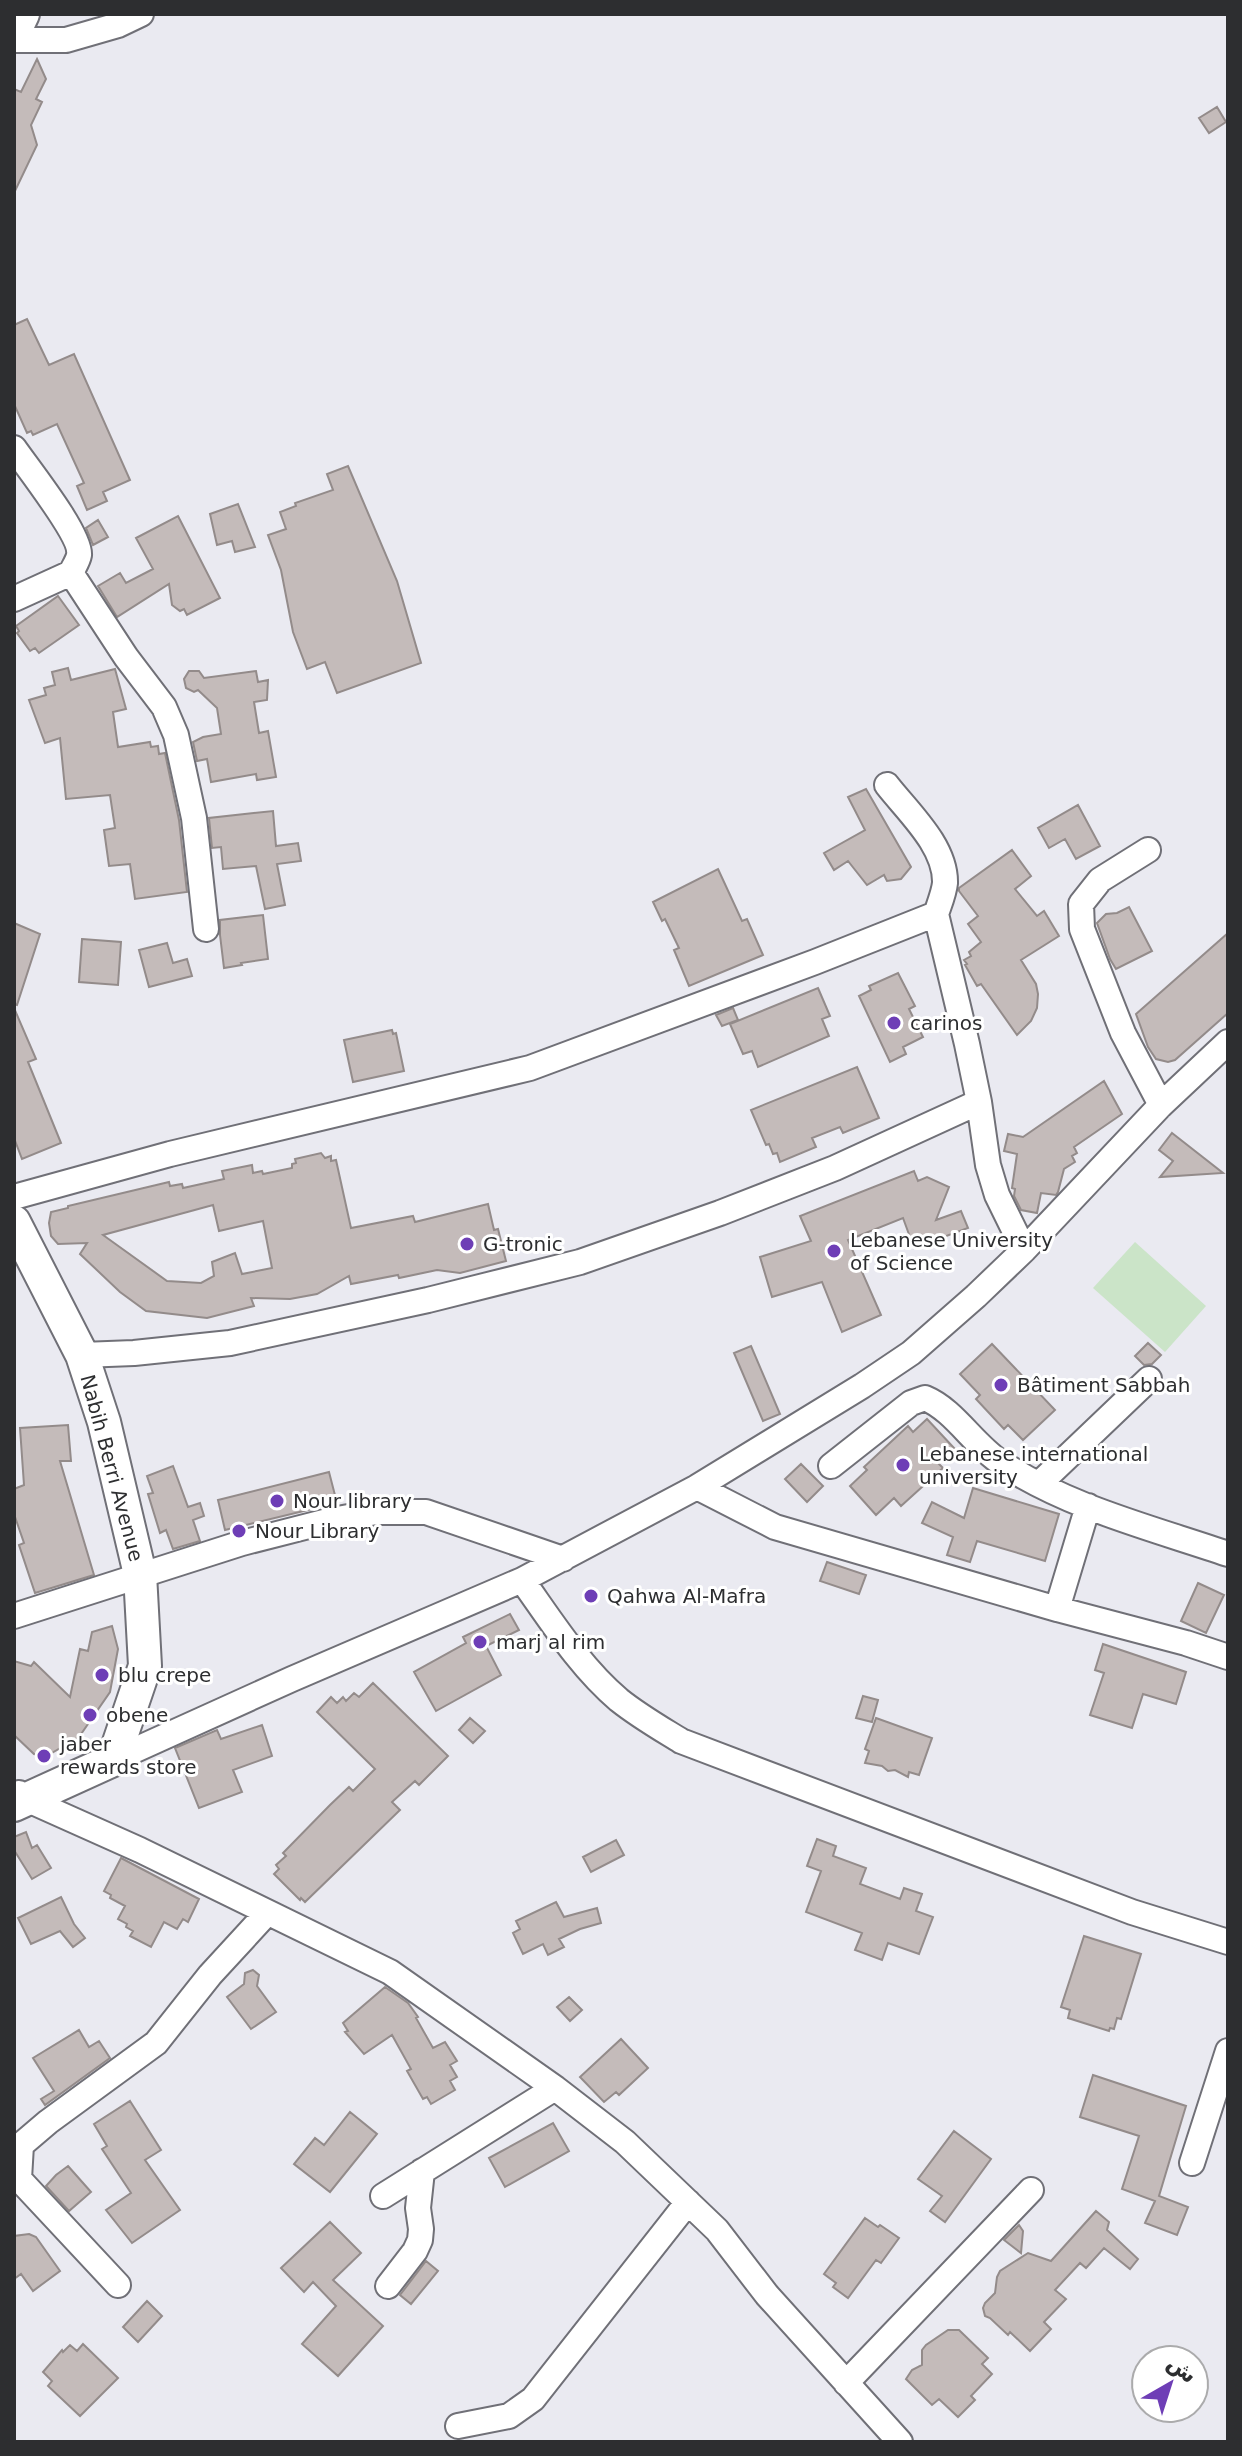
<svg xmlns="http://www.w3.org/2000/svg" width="1242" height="2456" viewBox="0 0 1242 2456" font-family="'DejaVu Sans','Noto Naskh Arabic',sans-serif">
<rect width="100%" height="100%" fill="#eaeaf1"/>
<!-- green -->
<path fill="#cbe4c8" d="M1135 1242 1206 1306 1165 1352 1093 1288Z"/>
<!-- building -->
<path fill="#c4bbba" stroke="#938b8a" stroke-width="2" fill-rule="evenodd" d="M37 59 46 79 36 99 42 102 31 125 37 145 14 193V89L21 92Z
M1217 107 1226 122 1209 133 1199 118Z
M27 319 49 365 74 354 130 480 103 492 107 501 87 510 77 486 84 483 57 424 33 435 31 431 27 433 14 404V325Z
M348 466 397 581 421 663 337 693 325 662 307 669 293 632 281 570 268 535 286 529 280 512 296 506 295 503 333 490 327 474Z
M238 504 255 547 235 552 232 541 217 545 210 514Z
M178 516 220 598 187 615 184 609 180 611 172 605 169 584 117 617 98 586 120 573 126 583 153 569 136 538Z
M98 520 108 537 93 545 86 528Z
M58 596 79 625 39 653 35 648 30 651 17 633 19 631 16 626Z
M68 668 71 680 115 669 126 709 113 712 118 747 150 742 151 747 158 746 159 754 165 753 179 820 187 892 135 899 130 864 109 866 104 830 115 828 110 795 66 799 60 738 45 743 29 700 46 695 44 688 55 685 52 672Z
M189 671H199L204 678 256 671 258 682 268 680 267 700 254 702 259 733 268 731 276 777 257 780 256 774 211 782 207 759 197 761 193 742 203 737 221 734 217 708 198 690 194 692 186 688 184 679Z
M866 789 911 867 901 879 887 881 884 875 867 885 848 861 834 870 824 853 865 830 848 797Z
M1078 805 1100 846 1076 859 1065 839 1049 848 1038 828Z
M273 811 276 846 298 843 301 861 277 864 285 905 265 909 256 866 223 869 221 847 212 848 209 818Z
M1012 850 1031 876 1015 889 1037 916 1044 911 1059 936 1021 960 1036 984 1038 994 1037 1008 1031 1021 1017 1035 981 984 977 986 965 965 967 964 964 960 971 956 969 952 981 942 968 924 978 916 959 891V888Z
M718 869 742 921 747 919 763 955 689 986 674 950 679 948 665 919 662 921 653 902Z
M1129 907 1152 951 1116 969 1110 959 1097 923 1106 914 1117 913Z
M263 915 268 959 241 963 242 965 224 968 220 935V920Z
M14 923 40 934 17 1005 14 1004Z
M1228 933V1013L1175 1060 1168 1062 1156 1059 1148 1047 1136 1014Z
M82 939 121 942 118 985 79 982Z
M167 943 173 963 187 959 192 976 149 987 139 950Z
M898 973 915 1006 909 1009 923 1037 903 1047 906 1054 890 1062 859 996 871 990 869 986Z
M818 988 830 1016 822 1019 829 1036 758 1067 752 1051 743 1054 730 1024Z
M14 1008 36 1059 28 1062 61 1143 22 1159 14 1138Z
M733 1008 738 1020 722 1026 716 1015Z
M392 1030 393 1034 396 1033 404 1071 353 1082 344 1040Z
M857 1067 879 1118 843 1133 840 1127 812 1138 816 1147 780 1162 777 1153 773 1154 769 1144 766 1145 751 1110Z
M1104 1081 1122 1114 1074 1147 1077 1153 1072 1156 1075 1162 1064 1169 1058 1192 1056 1195 1041 1193 1037 1213 1021 1210 1014 1196 1015 1189 1012 1188 1017 1154 1004 1151 1008 1134 1023 1137Z
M1172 1133 1223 1173 1160 1177 1173 1161 1159 1150Z
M321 1153 325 1158 331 1156V1161L336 1160 351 1228 413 1216 415 1222 488 1204 494 1230 498 1229 506 1261 460 1273 437 1270 399 1278 398 1275 351 1284 349 1276 317 1294 290 1299 251 1298 254 1306 207 1318 146 1311 120 1292 80 1254 87 1243 58 1244 51 1236 49 1223 51 1212 68 1208V1206L169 1182 170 1186 182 1184 183 1188 224 1179 222 1171 252 1165 253 1173 262 1171 263 1174 292 1168V1164L296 1163 295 1159ZM213 1205 219 1231 263 1221 272 1268 242 1274 235 1253 212 1262 214 1276 201 1283 167 1281 103 1235Z
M914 1171 918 1181 927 1177 949 1187 936 1220 961 1211 968 1228 914 1248 903 1218 848 1240 881 1315 842 1332 822 1282 772 1297 760 1257 811 1241 800 1216Z
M1148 1343 1161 1355 1152 1364 1144 1365 1135 1356Z
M992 1344 1055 1410 1023 1440 1008 1425 1004 1429 976 1399 980 1395 960 1374Z
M751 1346 780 1414 763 1421 734 1353Z
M927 1419 954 1448 938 1463 943 1468 901 1506 894 1498 876 1515 850 1486 867 1470 864 1467 908 1426 913 1432Z
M68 1425 71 1461H60L94 1575 35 1593 19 1545 24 1543 14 1514V1489L24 1485 20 1428Z
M801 1464 823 1486 807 1502 785 1479Z
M173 1466 188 1507 200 1503 204 1516 193 1520 200 1541 173 1549 166 1530 160 1533 148 1494 153 1493 147 1476Z
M329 1472 337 1503 225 1530 218 1500Z
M973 1488 1059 1514 1045 1561 977 1541 970 1562 947 1555 953 1537 922 1523 932 1502 964 1518Z
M827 1562 866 1575 859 1594 820 1581Z
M1198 1583 1224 1595 1206 1633 1181 1621Z
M510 1614 519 1630 486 1646 501 1675 436 1711 414 1672 466 1643 463 1637Z
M112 1626 118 1649 110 1692 79 1737 45 1757 34 1754 14 1735V1661L31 1666 34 1662 70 1697 80 1649 88 1651 92 1632Z
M1103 1644 1186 1672 1176 1704 1143 1694 1132 1728 1090 1715 1104 1673 1095 1670Z
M373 1683 448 1756 419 1785 415 1781 392 1802 400 1810 305 1902 301 1898 300 1900 274 1874 279 1869 276 1865 286 1856 283 1853 330 1805 349 1787 353 1791 375 1769 317 1712 331 1697 337 1703 343 1697 346 1701 354 1693 359 1697Z
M863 1696 878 1700 872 1722 856 1718Z
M470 1718 485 1731 473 1743 459 1730Z
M876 1718 932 1738 919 1775 909 1772 908 1777 895 1770 888 1771 882 1766 865 1763 869 1751 865 1749Z
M262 1725 272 1756 233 1770 242 1792 199 1808 175 1748 217 1730 221 1739Z
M26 1832 32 1848 37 1845 51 1868 32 1879 14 1850V1837Z
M817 1839 836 1846 833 1856 866 1868 860 1884 900 1899 904 1888 922 1894 916 1911 933 1917 919 1954 888 1943 882 1960 855 1950 862 1933 806 1912 821 1871 807 1866Z
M616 1840 624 1855 591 1872 583 1857Z
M121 1858 199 1899 188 1922 183 1919 177 1929 164 1922 151 1947 130 1936 133 1931 126 1927 127 1924 118 1919 125 1906 110 1898 111 1895 104 1891Z
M61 1897 74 1924 85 1938 73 1947 60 1931 31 1944 18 1918Z
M556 1902 564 1917 597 1908 601 1923 580 1929 559 1939 564 1947 548 1955 543 1944 523 1954 513 1933 520 1929 516 1921Z
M1084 1936 1141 1954 1121 2019 1117 2018 1114 2029 1110 2028 1109 2031 1068 2018 1070 2010 1061 2007Z
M253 1970 259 1975 257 1986 276 2012 251 2029 227 1997 244 1984 245 1973Z
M385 1987 408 2003 418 2017 416 2018 433 2048 445 2042 457 2061 450 2065 457 2077 450 2081 455 2090 431 2104 427 2097 423 2099 407 2071 411 2069 392 2035 364 2054 345 2032 348 2031 343 2023Z
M569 1997 582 2010 570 2021 557 2007Z
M79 2030 89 2047 99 2041 110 2058 45 2105 41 2099 54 2091 33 2058Z
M621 2039 648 2068 619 2095 616 2092 604 2102 580 2077Z
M1093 2075 1186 2106 1159 2196 1188 2207 1177 2235 1145 2223 1155 2201 1122 2189 1139 2136 1080 2117Z
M130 2101 161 2150 145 2160 180 2210 132 2243 106 2210 131 2193 102 2149 107 2146 94 2124Z
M350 2112 377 2134 330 2192 294 2164 315 2138 324 2145Z
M553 2123 569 2151 505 2187 489 2158Z
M954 2131 991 2159 945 2222 930 2211 942 2196 918 2179Z
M68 2166 91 2192 69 2211 46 2186 56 2175Z
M1096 2211 1109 2222 1107 2230 1138 2259 1130 2269 1104 2248 1086 2268 1080 2263 1055 2290 1066 2299 1044 2322 1051 2329 1030 2351 1010 2332 1008 2335 990 2318 985 2316 983 2308 985 2303 995 2293 997 2277 1000 2271 1028 2253 1051 2261Z
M865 2218 878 2227 880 2225 899 2238 881 2263 876 2260 848 2298 833 2287 836 2283 824 2274Z
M330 2222 361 2253 333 2280 383 2326 338 2376 302 2344 336 2306 313 2282 304 2292 281 2268Z
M1019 2225 1023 2231 1021 2253 1004 2240Z
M29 2234 36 2237 60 2271 33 2291 21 2274 14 2279V2236Z
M426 2261 438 2271 411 2304 400 2295Z
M147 2301 162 2316 138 2342 123 2327Z
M948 2330H959L988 2358 982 2364 992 2374 971 2396 975 2400 958 2417 939 2399 932 2405 906 2379 912 2370 922 2365V2350L926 2345Z
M83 2344 118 2378 80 2416 48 2386 52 2381 43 2372 62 2350 63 2352 70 2345 77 2351Z"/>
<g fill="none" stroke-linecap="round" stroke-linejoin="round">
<!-- minor casing -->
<g stroke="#707077" stroke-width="28">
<path id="minor" d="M14 40H66L118 25 141 14
M14 448C27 467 82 536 79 555 78 561 73 568 71 573L14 599
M71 573 126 657 164 707 176 735 194 818 206 929
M887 785C908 812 946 846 945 883 944 893 939 905 936 914
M1148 850 1100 880 1081 904 1082 929 1123 1033 1161 1105
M14 1197 170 1154 530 1068 815 962 936 914 967 1044 979 1102 988 1165 997 1195 1024 1250
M82 1355 134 1353 230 1343 428 1300 580 1262 720 1213 835 1168 979 1102
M831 1466 911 1403 925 1398C954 1410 973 1444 1000 1462 1067 1507 1152 1528 1228 1554
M1039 1484 1149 1379
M697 1487 775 1527 1057 1609 1186 1643 1228 1657
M522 1580C552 1622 580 1667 619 1700 639 1716 660 1728 681 1741L1132 1912 1228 1942
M1057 1609 1088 1506
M14 1616 242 1543 332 1520 376 1512H426L563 1559
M113 1760 292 1679 522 1580 697 1487 862 1386 911 1353 976 1296 1024 1250 1161 1105 1228 1042
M19 1793 26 1799 140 1850 390 1972 555 2088 625 2142 717 2230 767 2295 900 2442
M1192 2163 1228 2051
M383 2196 555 2088
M118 2285 19 2179 21 2145 48 2122 156 2043 210 1975 267 1913
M388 2286 415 2251 420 2240 421 2229 418 2208 422 2171
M846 2383 1031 2190
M458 2426 509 2416 533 2399 688 2202"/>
</g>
<!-- major casing -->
<g stroke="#707077" stroke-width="36">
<path id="major" d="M14 33 23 14
M14 1222 82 1355 104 1422 140 1574 145 1666 113 1760 14 1805"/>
</g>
<!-- minor -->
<use href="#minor" stroke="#fff" stroke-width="24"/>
<!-- major -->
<use href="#major" stroke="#fff" stroke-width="32"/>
</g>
<!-- markers -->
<g fill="#6e3eb6" stroke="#fff" stroke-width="3">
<circle cx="894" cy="1023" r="8"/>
<circle cx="467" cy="1244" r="8"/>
<circle cx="834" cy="1251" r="8"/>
<circle cx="1001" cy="1385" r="8"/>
<circle cx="903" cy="1465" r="8"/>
<circle cx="277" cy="1501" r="8"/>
<circle cx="239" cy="1531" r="8"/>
<circle cx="591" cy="1596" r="8"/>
<circle cx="480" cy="1642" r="8"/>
<circle cx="102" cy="1675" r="8"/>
<circle cx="90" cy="1715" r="8"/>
<circle cx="44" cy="1756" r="8"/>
</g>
<g text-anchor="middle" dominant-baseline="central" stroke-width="6" stroke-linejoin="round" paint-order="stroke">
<!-- poi labels -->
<g font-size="20" fill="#2d2e30" stroke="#fff" text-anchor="start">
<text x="910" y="1023">carinos</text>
<text x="850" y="1240">Lebanese University<tspan x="850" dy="23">of Science</tspan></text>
<text x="483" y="1244">G-tronic</text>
<text x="1017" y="1385">Bâtiment Sabbah</text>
<text x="919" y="1454">Lebanese international<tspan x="919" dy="23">university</tspan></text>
<text x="293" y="1501">Nour library</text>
<text x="255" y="1531">Nour Library</text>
<text x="607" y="1596">Qahwa Al-Mafra</text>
<text x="496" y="1642">marj al rim</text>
<text x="118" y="1675">blu crepe</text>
<text x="106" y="1715">obene</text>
<text x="60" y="1744">jaber<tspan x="60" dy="23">rewards store</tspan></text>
</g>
<!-- street labels -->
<g font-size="20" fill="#2d2e30" stroke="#fff">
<text transform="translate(112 1468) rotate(75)">Nabih Berri Avenue</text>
</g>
</g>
<!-- border -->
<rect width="1242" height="2456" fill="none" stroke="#2d2e30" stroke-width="32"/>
<!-- north arrow -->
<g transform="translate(1170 2384) rotate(39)"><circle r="38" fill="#ffffff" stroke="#ababac" stroke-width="2"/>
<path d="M0-6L14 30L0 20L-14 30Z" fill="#6e3eb6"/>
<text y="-12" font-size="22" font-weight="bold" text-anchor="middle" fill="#2d2e30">ش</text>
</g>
</svg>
